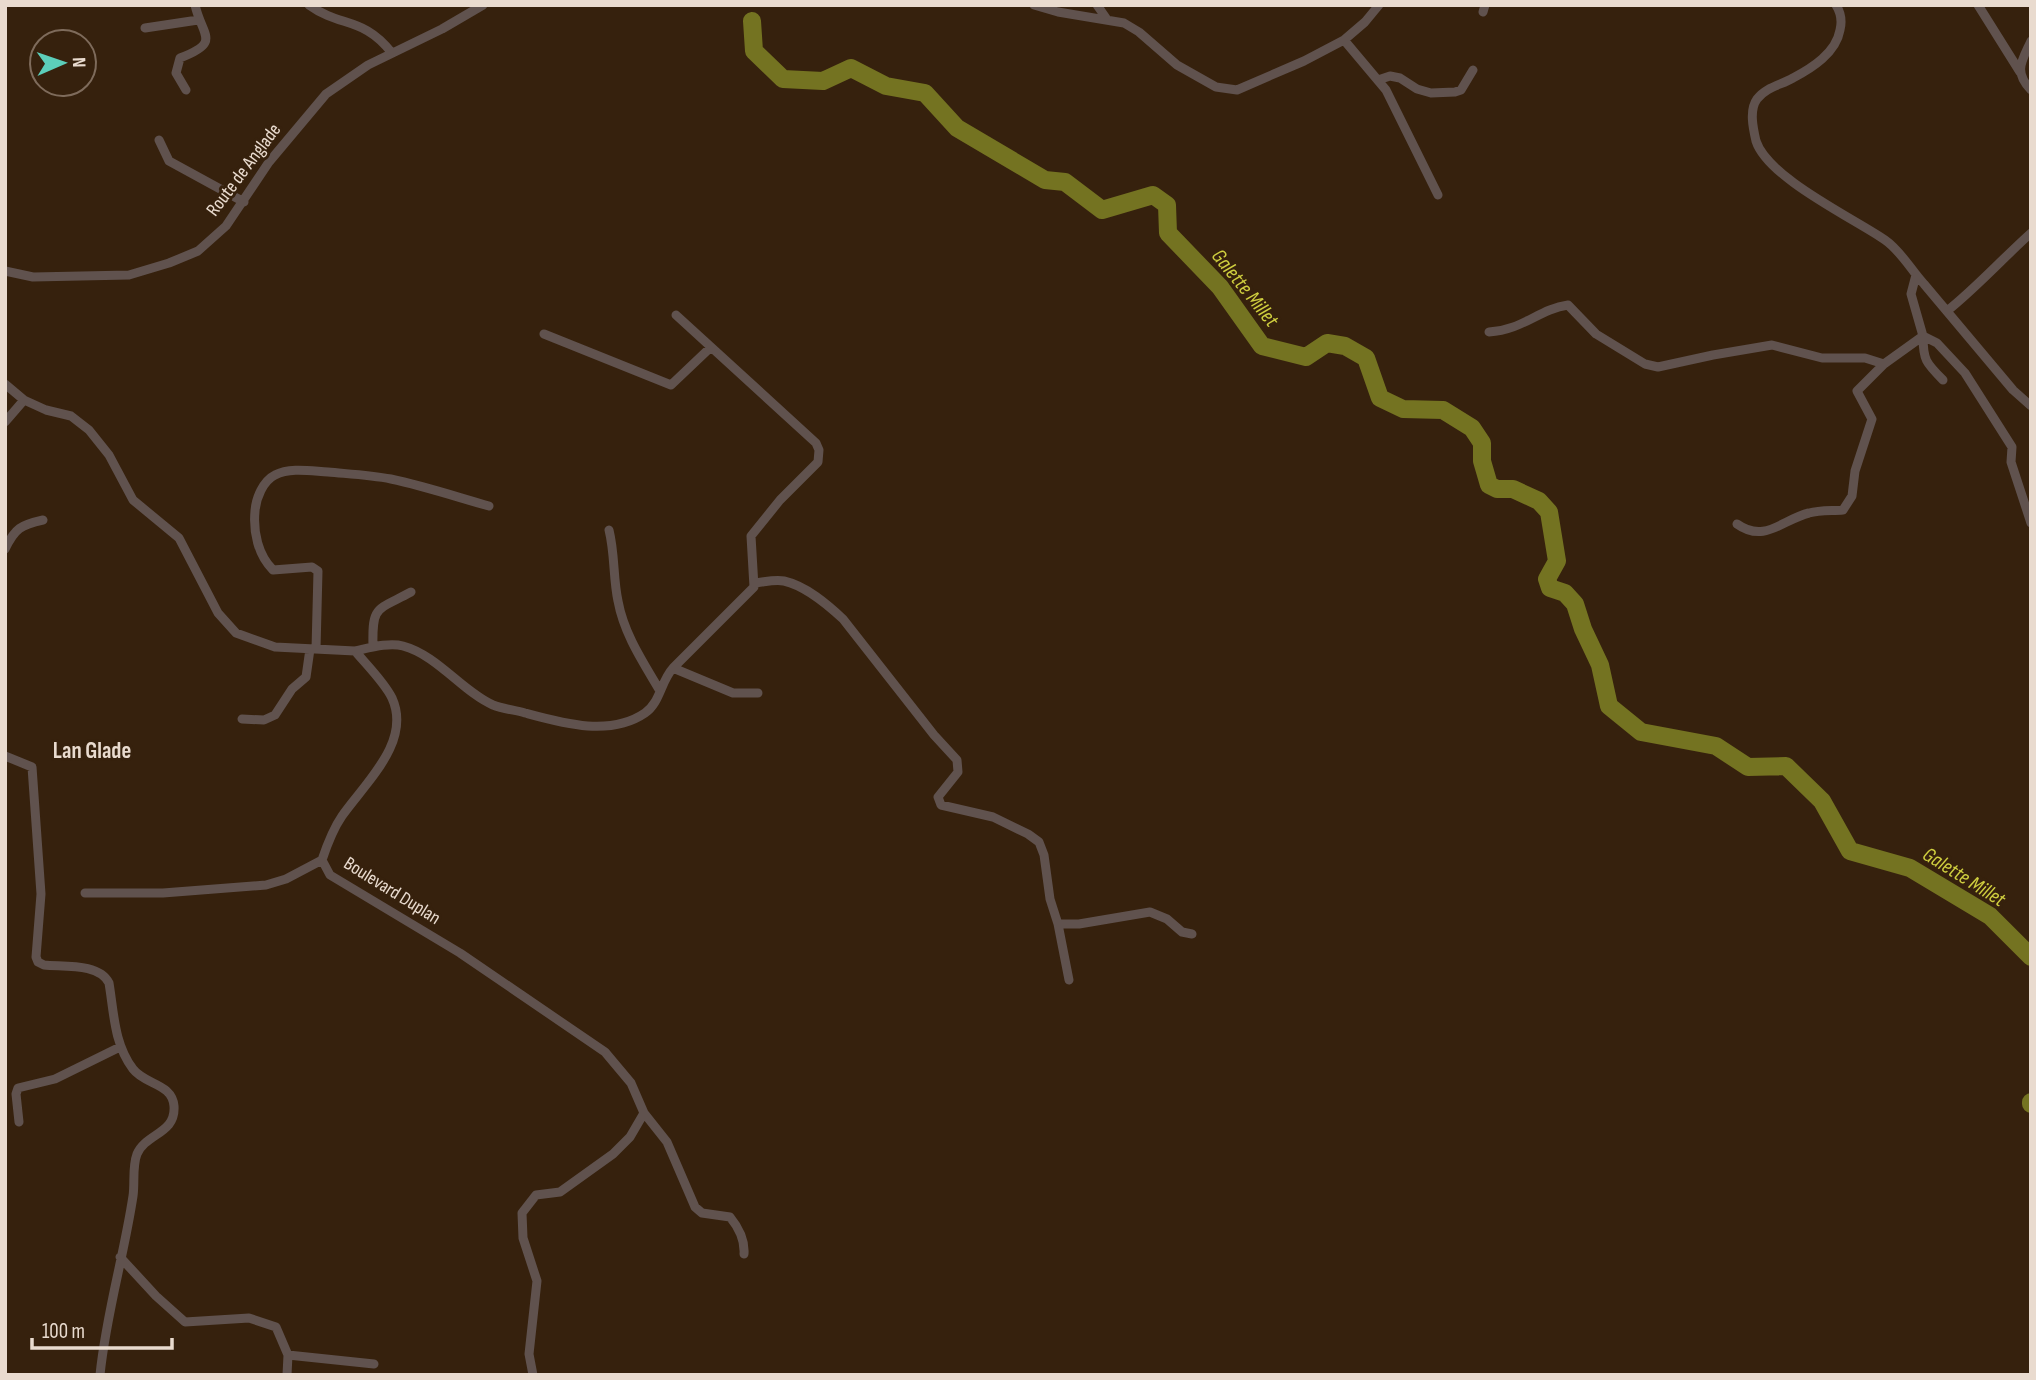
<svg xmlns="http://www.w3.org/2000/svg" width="2036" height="1380" viewBox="0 0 2036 1380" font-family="'Sofia Sans Condensed',sans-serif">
<rect width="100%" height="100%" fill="#36210d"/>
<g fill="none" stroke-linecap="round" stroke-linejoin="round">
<!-- river -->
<path stroke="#747321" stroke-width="18" d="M752 21 754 51 783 79 823 81 851 68 886 86 925 93 957 128 1045 180 1065 182 1102 210 1153 195 1167 205 1168 233 1220 287 1262 346 1306 357 1327 343 1345 346 1366 358 1380 398 1403 409 1443 410 1472 428 1482 443V461L1489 485 1497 489H1513L1539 501 1549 512 1557 561 1547 579 1550 588 1565 593 1575 604 1583 629 1600 665 1609 706 1641 732 1716 746 1748 767 1786 766 1822 801 1850 851 1910 868 1990 916 2031 957
M2031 1102V1104"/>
<!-- minor -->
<path stroke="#60524e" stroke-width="9" d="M309 5C341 28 363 16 392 53
M1034 5 1058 12 1124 23 1139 32 1177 65 1216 87 1237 90 1304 61 1344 40 1365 22 1379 5
M1097 5 1106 18
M1836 5C1841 13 1842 22 1840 30 1836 53 1812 68 1793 78 1781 85 1766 87 1757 99 1749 110 1753 128 1756 141 1768 178 1853 218 1885 240 1901 251 1911 270 1924 284 1953 319 1983 354 2013 390L2031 406
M1978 5 2020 72
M1483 12 1485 5
M145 28 198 20
M1344 40 1386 90 1438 195
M2031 41C2022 61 2013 71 2031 90
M1378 80 1390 76 1400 78 1417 89 1431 93 1455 92 1461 90 1473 70
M186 90 176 73 180 58C222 42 202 36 195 5
M159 140 169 161 244 202
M5 271 33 277 129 275 169 263 198 251 226 226 269 162 326 94 368 65 442 29 483 5
M1916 275 1911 294 1923 336 1937 343 1965 373 2012 447 2011 462 2031 523
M1947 311C1977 287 2002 259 2031 233
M1489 332C1523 330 1539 309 1568 305L1596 334 1645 364 1658 367 1713 355 1772 345 1822 358H1865L1884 364
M544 334 671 385 711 347
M5 384 24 400 46 410 71 416 89 430 109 455 133 500 179 538 218 613 236 633 275 647 355 651C366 664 385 683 392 698 412 742 365 783 342 816 333 829 327 845 322 860L330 875 460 953 605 1052 631 1083 644 1113 630 1137 613 1154 560 1192 536 1195 522 1213 523 1238 537 1281 529 1354 533 1375
M5 422 24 400
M1737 524C1765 544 1783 519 1809 513 1820 510 1832 511 1843 510L1852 496 1855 471 1872 419 1857 391 1884 364 1923 336C1923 360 1926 363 1943 380
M609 530C615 554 613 578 618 601 624 634 643 662 660 691
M5 549C15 528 21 525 43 520
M755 583C765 582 775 579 784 581 806 586 827 604 843 619L934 735 957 760 958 772 938 797 941 805 993 817 1028 834 1039 842 1044 855 1050 899 1058 924 1069 980
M373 647C372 605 376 611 411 592
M316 649 318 571 312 567 273 570C258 555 253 532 255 511 256 498 263 481 275 475 290 467 311 471 328 472 349 474 370 475 391 479 424 486 457 497 489 506
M355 651C369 648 389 642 403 646 437 655 463 692 493 705 503 709 515 710 525 713 562 723 610 737 645 713 660 703 661 681 673 668L754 587 751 536 780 500 818 462 819 450 816 443 676 315
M673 668 733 693H758
M242 719 264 720 275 715 292 689 306 677 310 649
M5 756 32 767 41 894 36 957 38 962 44 965C64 967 99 963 109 983 114 1013 114 1044 133 1069 145 1085 172 1083 174 1106 176 1134 146 1133 137 1154 132 1167 135 1183 133 1196 124 1256 106 1314 100 1375
M85 893H163L266 885 286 879 322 860
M1058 924H1079L1150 912 1167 919 1182 932 1192 934
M644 1113 667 1142 695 1207 702 1213 730 1217C739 1228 745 1240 744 1254
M19 1122 16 1094 18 1088 55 1079 120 1047
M120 1257 156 1296 185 1322 249 1318 276 1327 288 1355 287 1375
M288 1355 374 1364"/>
</g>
<g text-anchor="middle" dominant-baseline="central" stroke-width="6" stroke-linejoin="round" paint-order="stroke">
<!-- street labels -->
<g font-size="19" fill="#e9dbcf" stroke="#36210d">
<text transform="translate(244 170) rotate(-53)">Route de Anglade</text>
<text transform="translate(392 891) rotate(32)">Boulevard Duplan</text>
</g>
<!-- water labels -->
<g font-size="21" font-style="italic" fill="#cfce3f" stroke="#36210d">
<text transform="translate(1245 288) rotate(51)">Galette Millet</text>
<text transform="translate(1964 877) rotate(32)">Galette Millet</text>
</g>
<!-- quarter labels -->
<g font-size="23" font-weight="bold" fill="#e9dbcf" stroke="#36210d">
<text x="92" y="751">Lan Glade</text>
</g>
</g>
<!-- border -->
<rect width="2036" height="1380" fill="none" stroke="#e9dbcf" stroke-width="14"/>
<!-- north arrow -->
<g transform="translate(63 63) rotate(88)"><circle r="33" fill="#36210d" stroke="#7e6b5b" stroke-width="2"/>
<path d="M0-5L12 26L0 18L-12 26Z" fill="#5cceba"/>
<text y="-10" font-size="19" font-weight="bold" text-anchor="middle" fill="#e9dbcf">N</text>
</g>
<!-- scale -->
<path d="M32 1338v10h140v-10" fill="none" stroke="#e9dbcf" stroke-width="3.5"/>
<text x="42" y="1338" font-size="21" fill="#e9dbcf" stroke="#36210d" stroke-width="5" paint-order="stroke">100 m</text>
</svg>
